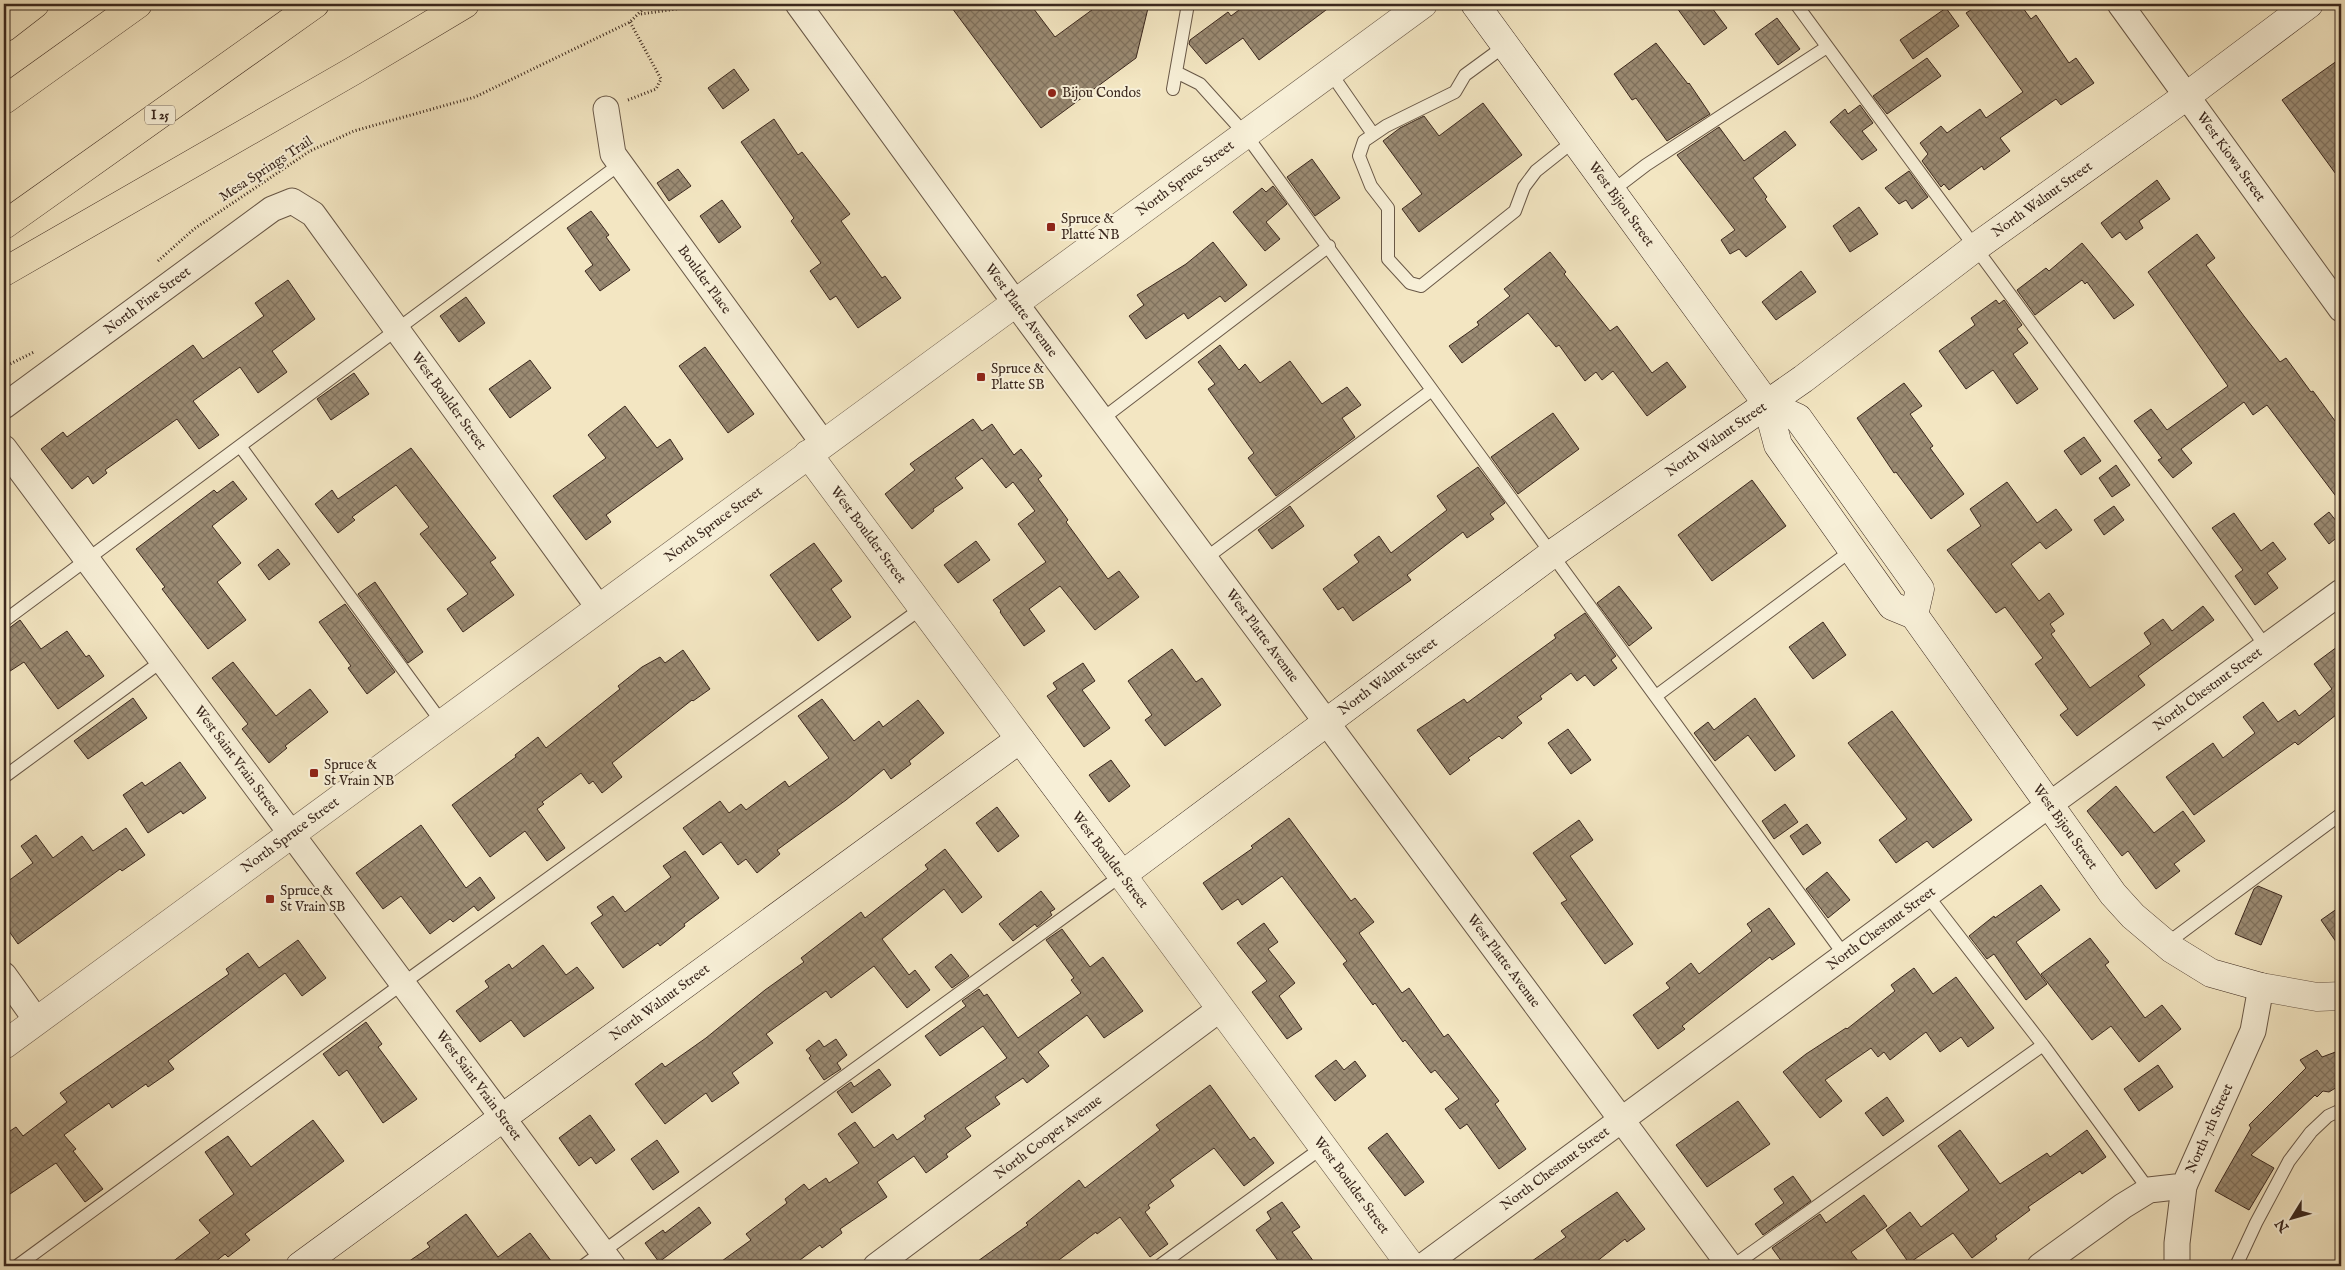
<svg xmlns="http://www.w3.org/2000/svg" width="2345" height="1270" viewBox="0 0 2345 1270" font-family="'IM FELL English',serif">
<defs>
<pattern id="building-cross-hatch" width="8" height="8" patternUnits="userSpaceOnUse" patternTransform="scale(1.25)"><rect width="8" height="8" fill="#9b8b73"/><path d="M0 0l8 8M0 8l8-8" fill="none" stroke="#80725e"/></pattern>
</defs>
<rect width="100%" height="100%" fill="#f3e6c2"/>
<filter id="stains"><feTurbulence type="fractalNoise" baseFrequency=".004" numOctaves="4"/><feColorMatrix values="0 0 0 0 .2 0 0 0 0 .09 0 0 0 0 .02 0 0 0 .5 -.17"/></filter>
<radialGradient id="worn" r=".72"><stop offset=".6" stop-color="#630" stop-opacity="0"/><stop offset="1" stop-color="#630" stop-opacity=".3"/></radialGradient>
<!-- building -->
<path fill="url(#building-cross-hatch)" stroke="#3b281e" d="M949 4H1030L1055 37 1100 4H1149L1136 58 1041 128Z
M1247 4H1334L1259 60 1243 38 1206 64 1189 44 1190 40 1228 12 1231 16Z
M1674 4H1709L1727 28 1704 45Z
M1980 4H2020L2031 19 2036 15 2069 63 2076 58 2094 83 2061 105 2056 99 2000 138 2010 151 1984 170 1982 166 1949 190 1944 184 1941 187 1922 161 1928 154 1920 143 1941 126 1947 133 1980 109 1986 118 2023 92 1966 13Z
M1946 8 1959 26 1913 59 1900 40Z
M1777 18 1800 49 1778 65 1755 34Z
M1656 43 1688 84 1689 83 1710 114 1667 141 1636 98 1632 100 1614 74Z
M1927 58 1941 76 1887 114 1873 96Z
M2341 58V181L2282 100Z
M734 69 749 90 723 109 708 88Z
M1483 103 1522 155 1419 232 1402 209 1422 194 1383 141 1400 128 1424 116 1439 136Z
M1860 105 1873 123 1862 131 1877 150 1862 160 1830 122 1845 109 1848 114Z
M774 119 798 155 802 152 850 214 841 221 882 278 885 276 901 298 858 328 836 296 830 300 810 271 821 263 791 221 794 218 741 142Z
M1719 127 1744 161 1785 131 1796 145 1753 178 1767 197 1765 199 1786 227 1746 257 1739 249 1730 254 1721 240 1735 230 1677 155Z
M1312 159 1340 198 1315 216 1287 177Z
M678 169 691 186 669 201 657 183Z
M1909 171 1928 197 1912 209 1906 200 1899 204 1885 188Z
M2157 180 2170 199 2139 221 2143 228 2126 240 2120 232 2112 238 2101 223Z
M1273 186 1287 204 1266 222 1280 239 1265 251 1233 212 1262 188 1266 192Z
M722 200 741 227 719 243 700 216Z
M1859 207 1878 234 1850 252 1833 226Z
M591 211 609 235 606 237 630 270 600 291 585 271 593 265 567 228Z
M2197 234 2215 258 2206 265 2244 316 2280 362 2286 358 2311 392 2313 391 2341 429V503L2267 405 2253 415 2244 402 2181 449 2192 463 2173 478 2158 460 2162 458 2134 421 2151 409 2167 430 2228 386 2148 272Z
M1213 242 1247 285 1225 302 1220 296 1188 319 1184 313 1146 339 1129 316 1144 305 1137 295 1186 264Z
M2082 243 2134 305 2114 319 2087 282 2085 284 2082 280 2035 315 2017 290 2046 268 2049 271Z
M1550 252 1566 272 1564 274 1610 331 1617 326 1652 373 1667 362 1686 387 1647 416 1613 371 1602 380 1596 372 1585 381 1559 345 1556 347 1528 313 1462 363 1449 346 1479 325 1477 322 1510 296 1504 289Z
M1801 271 1816 292 1776 320 1762 302Z
M288 280 315 319 272 351 287 372 258 393 240 367 193 401 219 435 199 449 177 419 105 470 107 473 93 484 88 476 72 489 41 449 63 432 67 437 193 345 203 359 264 316 255 303Z
M466 297 485 323 459 342 440 316Z
M1996 300 1999 304 2004 300 2022 325 2017 329 2028 343 2013 354 2038 389 2017 404 1993 370 1966 389 1939 351 1975 325 1971 318Z
M1220 345 1239 370 1245 364 1260 383 1290 361 1322 404 1347 387 1361 405 1342 418 1355 437 1276 496 1248 458 1254 453 1208 389 1215 384 1198 362Z
M705 347 754 414 728 433 679 366Z
M530 360 551 388 510 418 489 389Z
M354 373 369 394 331 420 317 399Z
M1904 383 1922 406 1910 414 1933 446 1930 448 1964 494 1931 519 1896 472 1894 473 1857 418Z
M625 406 657 448 670 439 683 459 606 515 611 522 586 540 553 496 606 458 588 435Z
M1553 413 1579 449 1518 494 1491 457Z
M973 419 982 431 992 424 1014 455 1021 449 1042 476 1038 479 1068 520 1066 522 1108 579 1119 571 1139 597 1095 630 1060 586 1029 609 1045 631 1024 646 1000 612 1001 611 993 600 1046 562 1018 524 1035 511 1013 482 1006 488 982 458 955 478 963 488 933 509 934 511 912 529 885 494 915 470 910 464Z
M2084 437 2101 461 2081 475 2064 451Z
M411 448 496 558 490 562 514 595 463 632 447 609 468 594 420 534 429 527 396 485 352 517 355 520 338 533 315 504 332 490 338 499Z
M2116 465 2130 485 2112 497 2099 478Z
M1478 467 1505 503 1490 514 1494 519 1467 538 1463 532 1407 575 1411 580 1353 621 1343 607 1338 610 1323 589 1359 562 1354 555 1379 536 1391 553 1447 510 1437 496Z
M1752 480 1786 526 1712 581 1678 535Z
M233 481 247 499 212 526 241 563 217 582 246 620 208 649 162 589 165 587 136 549 214 490 217 493Z
M2007 482 2037 523 2056 509 2072 530 2046 549 2040 542 2011 564 2039 601 2049 593 2064 614 2050 624 2055 631 2051 634 2090 688 2151 644 2144 633 2163 619 2172 631 2203 606 2214 620 2138 676 2145 685 2077 736 2060 715 2068 709 2035 664 2043 658 2005 607 1996 613 1947 550 1981 526 1970 509Z
M1290 506 1304 526 1272 549 1258 530Z
M2114 506 2124 520 2104 535 2094 520Z
M2329 512 2341 527V534L2329 544 2314 524Z
M2234 513 2261 551 2273 542 2286 559 2267 573 2278 588 2255 605 2235 576 2243 570 2212 528Z
M976 541 990 560 958 583 944 565Z
M814 543 842 581 831 589 851 617 818 641 770 575Z
M278 549 290 564 269 580 258 565Z
M375 582 423 652 408 663 358 594Z
M1619 586 1652 628 1629 646 1597 603Z
M345 604 395 672 367 694 348 668 351 666 319 622Z
M1585 613 1616 656 1611 660 1617 668 1594 686 1585 675 1577 681 1571 673 1540 696 1542 699 1517 717 1522 723 1502 739 1499 736 1468 758 1470 760 1450 775 1417 730 1464 699 1467 703 1556 638 1554 635Z
M20 620 41 649 67 631 86 657 89 655 104 676 58 709 24 662 4 675V632Z
M1823 622 1846 655 1813 679 1789 647Z
M2341 644V711L2298 745 2295 742 2194 815 2166 777 2213 743 2223 758 2255 733 2243 717 2263 702 2278 722 2295 710 2299 716 2332 689 2314 664Z
M1172 649 1196 682 1202 678 1221 705 1165 746 1145 720 1152 715 1128 681Z
M683 650 710 689 693 701 692 700 612 763 622 777 602 793 593 781 589 784 581 773 542 802 544 804 537 809 565 848 547 861 525 831 490 857 452 805 516 757 515 755 538 737 546 748 620 689 618 686 642 667 660 657 665 663Z
M233 662 276 716 310 689 328 712 285 746 287 748 269 763 242 729 248 724 212 678Z
M1083 663 1095 681 1082 690 1110 728 1084 747 1047 696 1057 689 1053 683Z
M133 698 147 718 88 759 74 741Z
M1755 698 1795 756 1775 771 1748 735 1715 761 1694 733 1708 722 1714 730Z
M822 699 854 741 879 721 883 727 918 700 944 733 909 761 911 764 891 779 884 769 846 800 777 850 780 854 757 873 746 859 738 865 721 842 703 855 683 828 720 801 729 813 741 804 746 810 785 781 789 787 829 758 798 716Z
M1892 711 1972 820 1933 848 1927 841 1896 863 1879 840 1907 819 1848 743Z
M1568 729 1591 760 1571 774 1548 743Z
M1111 760 1130 786 1109 802 1089 775Z
M180 762 206 798 183 814 181 811 148 833 123 795 142 782 145 786Z
M2116 786 2154 833 2183 811 2205 841 2174 864 2180 871 2156 889 2128 851 2122 856 2087 811Z
M1785 804 1798 822 1774 839 1762 821Z
M997 807 1019 836 998 852 976 823Z
M1289 818 1351 901 1355 898 1374 922 1359 933 1402 993 1409 988 1444 1037 1448 1034 1499 1101 1495 1104 1526 1149 1499 1169 1467 1124 1460 1129 1445 1109 1459 1099 1435 1070 1431 1073 1405 1040 1403 1042 1375 1003 1373 1005 1343 964 1347 961 1282 876 1242 905 1238 899 1222 910 1203 883 1253 848 1251 846Z
M1579 820 1593 840 1570 856 1633 944 1605 964 1561 903 1567 900 1533 853Z
M1807 824 1821 843 1803 855 1790 836Z
M421 825 466 888 480 877 495 898 478 911 474 906 453 922 450 919 430 934 401 896 383 909 356 873Z
M126 828 145 855 122 871 120 869 18 944 4 924V884L33 863 21 846 36 835 53 858 82 836 93 851Z
M945 849 982 897 962 913 944 889 882 939 909 975 915 970 930 990 907 1008 874 966 831 998 826 991 766 1034 773 1043 732 1073 739 1083 712 1102 706 1093 665 1124 635 1084 662 1063 665 1067 706 1038 765 990 804 962 801 958 861 912 865 918 928 869 925 865Z
M685 851 719 898 684 924 685 926 660 946 658 943 623 968 591 923 603 915 597 907 613 896 625 912 671 877 663 866Z
M1827 872 1850 900 1828 918 1806 889Z
M2041 885 2060 910 2016 942 2047 984 2026 1000 1994 954 1987 959 1969 936 1994 916 1995 918Z
M2258 886 2282 896 2261 945 2235 934 2254 889Z
M1041 891 1055 909 1050 912 1052 915 1037 927 1035 924 1013 941 999 924Z
M2341 906V949L2321 920Z
M1769 908 1795 944 1772 960 1770 957 1682 1026 1685 1029 1658 1049 1633 1015 1670 988 1666 983 1691 963 1699 974 1752 931 1747 924Z
M1264 923 1278 942 1268 949 1295 983 1279 996 1302 1029 1287 1039 1252 992 1267 981 1237 943Z
M1062 929 1090 967 1103 957 1143 1011 1104 1038 1087 1015 1038 1052 1049 1066 1027 1083 1023 1078 995 1097 1000 1104 965 1128 971 1136 946 1154 948 1157 926 1173 914 1156 877 1182 887 1197 840 1229 842 1233 822 1248 820 1245 792 1266H715L751 1240 746 1234 787 1203 785 1199 804 1184 809 1190 826 1178 829 1183 859 1163 838 1134 855 1122 874 1148 893 1134 897 1140 926 1119 924 1116 1007 1058 983 1026 940 1056 925 1036 966 1006 962 1001 979 989 984 996 987 994 1018 1038 1081 993 1071 980 1074 978 1046 940Z
M2090 938 2109 962 2105 965 2145 1018 2162 1005 2181 1029 2139 1062 2111 1026 2092 1040 2041 974Z
M298 940 326 978 302 996 285 973 168 1061 174 1069 148 1087 146 1084 112 1108 109 1103 64 1135 76 1149 73 1151 103 1189 85 1202 56 1163 4 1198V1135L16 1127 23 1136 67 1102 60 1093 229 974 226 969 248 953 259 968Z
M543 945 566 975 577 967 594 988 524 1037 511 1020 480 1042 456 1011 489 987 485 981 509 964 512 969Z
M951 954 969 976 952 988 935 967Z
M1914 968 1933 994 1956 977 1994 1028 1968 1047 1961 1037 1940 1052 1926 1032 1890 1060 1884 1052 1878 1057 1871 1048 1825 1080 1842 1101 1820 1118 1783 1072 1806 1054 1846 1028 1847 1029 1895 991 1891 985Z
M366 1022 382 1044 378 1047 417 1099 383 1123 347 1070 339 1076 323 1054Z
M836 1039 847 1055 837 1063 841 1069 824 1080 809 1058 811 1056 806 1050 819 1040 824 1047Z
M2317 1050 2322 1057 2341 1050V1079L2338 1081 2337 1087 2329 1092 2323 1091 2317 1097 2315 1095 2251 1155 2274 1168 2249 1210 2215 1191 2251 1128 2249 1125 2306 1068 2300 1060Z
M1336 1060 1344 1070 1355 1061 1366 1076 1335 1101 1315 1076Z
M2158 1065 2173 1087 2139 1111 2124 1089Z
M879 1069 891 1085 852 1113 837 1092 851 1082 854 1087Z
M1210 1085 1250 1140 1254 1137 1274 1163 1244 1186 1214 1148 1170 1180 1174 1186 1148 1205 1150 1208 1145 1212 1168 1244 1150 1257 1120 1217 1097 1234 1096 1232 1051 1266H971L1028 1225 1026 1223 1079 1180 1085 1188 1160 1130 1156 1125Z
M1887 1097 1904 1121 1883 1136 1865 1113Z
M1738 1101 1770 1144 1707 1187 1676 1145Z
M590 1115 615 1150 596 1164 591 1157 579 1166 559 1138Z
M313 1120 344 1161 245 1234 250 1240 228 1257 225 1254 210 1266H167L210 1233 199 1220 234 1194 205 1152 228 1136 251 1167Z
M1960 1130 2000 1184 2047 1153 2050 1157 2087 1130 2106 1157 2082 1174 2080 1171 2028 1207 2030 1210 1995 1236 1997 1239 1972 1258 1953 1233 1909 1263 1886 1230 1910 1212 1921 1227 1969 1190 1938 1146Z
M1387 1133 1424 1182 1405 1196 1368 1148Z
M657 1140 679 1172 653 1190 631 1159Z
M1793 1176 1811 1201 1763 1235 1755 1224 1784 1203 1774 1189Z
M1617 1192 1645 1229 1627 1242 1625 1239 1591 1266H1525L1566 1237 1561 1231Z
M1864 1195 1887 1226 1851 1252 1862 1266H1785L1772 1248 1820 1214 1826 1223Z
M1282 1202 1300 1227 1292 1232 1317 1266H1282L1256 1230 1271 1219 1267 1212Z
M699 1207 711 1223 659 1262 645 1243 663 1230 665 1233Z
M466 1214 498 1257 530 1233 555 1266H402L430 1247 427 1243Z"/>
<g fill="none" stroke-linecap="round" stroke-linejoin="round">
<!-- service casing -->
<g stroke="#695847" stroke-width="14">
<path id="service" d="M1796 4C1952 218 2113 430 2266 647
M1506 45 1465 75 1455 92 1386 126 1364 141 1359 156 1371 186 1388 208V259L1410 283 1421 286 1515 211 1524 187 1536 171 1575 140
M1176 72 1200 84 1246 135 1845 956
M1330 72 1373 134
M1173 89 1188 4
M1612 191 1646 165 1827 47
M1102 419 1329 246
M240 446 443 724
M1206 558 1432 390
M4 621 620 164
M1656 696 1852 550
M4 777 162 661
M1927 895 2043 1045 2149 1190
M2166 944 2341 814
M17 1266 402 984 922 608
M583 1266 1122 875
M1159 1266 1323 1147
M1733 1266 2043 1045
M2236 1266 2256 1223 2289 1161 2311 1132 2328 1116 2341 1110"/>
</g>
<!-- minor casing -->
<g stroke="#695847" stroke-width="27">
<g id="minor">
<path id="s1" d="M798 4 1016 304 1730 1266"/>
<path id="s2" d="M2120 4 2341 309"/>
<path id="s3" d="M606 109 613 154 823 443"/>
<path id="s4" d="M4 406 272 209 292 201 313 214 599 608"/>
<path id="s5" d="M4 448 613 1266"/>
<path d="M4 975 37 1021"/>
<path id="s6" d="M876 1266 1220 1009"/>
<path id="s7" d="M1423 1266 2049 805 2341 592"/>
<path id="s8" d="M2040 1266 2123 1206 2149 1190 2184 1186 2253 1031 2261 987"/>
<path d="M2177 1266V1243L2184 1186"/>
</g>
</g>
<!-- tertiary casing -->
<g stroke="#695847" stroke-width="29">
<g id="tertiary">
<path id="s9" d="M808 454 1020 739"/>
<path id="s10" d="M1122 875 1411 1266"/>
<path d="M2261 987 2317 997 2341 996"/>
<path id="s11" d="M4 1045 1423 4"/>
</g>
</g>
<!-- secondary casing -->
<g stroke="#3b281e" stroke-width="29">
<g id="secondary">
<path id="s12" d="M1475 4 1767 404 1778 445 1892 606 1914 615 2113 894 2133 916 2172 949 2211 973 2261 987"/>
<path d="M1767 404 1798 418 1920 589 1914 615"/>
<path id="s13" d="M300 1266 1020 739 1122 875 1552 554 1803 379 1976 247 2188 95 2309 4"/>
</g>
</g>
<!-- motorway casing -->
<g stroke="#3b281e" stroke-width="29">
<path id="motorway" d="M4 28 35 4
M4 100 138 4
M4 225 315 4
M4 272 353 71 465 4"/>
</g>
<!-- path -->
<path stroke="#3b281e" stroke-width="3" stroke-dasharray="1 2.5" stroke-linecap="butt" d="M641 14 712 4
M628 100 656 89 661 79 630 22
M158 261 194 229 310 151 354 131 475 97 630 22 648 4
M4 367 34 352"/>
<!-- service -->
<use href="#service" stroke="#f7efd7" stroke-width="12"/>
<!-- minor -->
<use href="#minor" stroke="#f7efd7" stroke-width="25"/>
<!-- tertiary -->
<use href="#tertiary" stroke="#f7efd7" stroke-width="28"/>
<!-- secondary -->
<use href="#secondary" stroke="#f7efd7" stroke-width="28"/>
<!-- motorway -->
<use href="#motorway" stroke="#f3e6c2" stroke-width="28"/>
</g>
<!-- markers -->
<g fill="#8f2418" stroke="#f7efd7" stroke-width="2">
<circle cx="1052" cy="93" r="5"/>
<rect x="1046" y="222" width="10" height="10" rx="2.5"/>
<rect x="976" y="372" width="10" height="10" rx="2.5"/>
<rect x="309" y="768" width="10" height="10" rx="2.5"/>
<rect x="265" y="894" width="10" height="10" rx="2.5"/>
</g>
<g text-anchor="middle" dominant-baseline="central" stroke-width="4" stroke-linejoin="round" paint-order="stroke">
<!-- shield labels -->
<rect fill="#f7efd7" stroke="#736456" stroke-width="1" x="145" y="105.5" width="30" height="19" rx="4"/>
<g font-size="12" font-weight="bold" fill="#3b281e">
<text x="160" y="115">I 25</text>
</g>
<!-- poi labels -->
<g font-size="14" fill="#3b281e" stroke="#f7efd7" text-anchor="start">
<text x="1062" y="93">Bijou Condos</text>
<text x="1061" y="219">Spruce &amp;<tspan x="1061" dy="16">Platte NB</tspan></text>
<text x="991" y="369">Spruce &amp;<tspan x="991" dy="16">Platte SB</tspan></text>
<text x="324" y="765">Spruce &amp;<tspan x="324" dy="16">St Vrain NB</tspan></text>
<text x="280" y="891">Spruce &amp;<tspan x="280" dy="16">St Vrain SB</tspan></text>
</g>
<!-- street labels -->
<g font-size="14" fill="#3b281e" stroke="#f7efd7">
<text stroke="none"><textPath href="#s2" startOffset="189">West Kiowa Street</textPath></text>
<text transform="translate(266 169) rotate(-33)">Mesa Springs Trail</text>
<text stroke="none"><textPath href="#s11" startOffset="1465">North Spruce Street</textPath></text>
<text stroke="none"><textPath href="#s13" startOffset="2204">North Walnut Street</textPath></text>
<text stroke="none"><textPath href="#s12" startOffset="248">West Bijou Street</textPath></text>
<text stroke="none"><textPath href="#s3" startOffset="201">Boulder Place</textPath></text>
<text stroke="none"><textPath href="#s4" startOffset="178">North Pine Street</textPath></text>
<text stroke="none"><textPath href="#s1" startOffset="379">West Platte Avenue</textPath></text>
<text stroke="none"><textPath href="#s4" startOffset="610">West Boulder Street</textPath></text>
<text stroke="none"><textPath href="#s13" startOffset="1799">North Walnut Street</textPath></text>
<text stroke="none"><textPath href="#s11" startOffset="880">North Spruce Street</textPath></text>
<text stroke="none"><textPath href="#s9" startOffset="101">West Boulder Street</textPath></text>
<text stroke="none"><textPath href="#s1" startOffset="784">West Platte Avenue</textPath></text>
<text stroke="none"><textPath href="#s13" startOffset="1394">North Walnut Street</textPath></text>
<text stroke="none"><textPath href="#s7" startOffset="974">North Chestnut Street</textPath></text>
<text stroke="none"><textPath href="#s5" startOffset="390">West Saint Vrain Street</textPath></text>
<text stroke="none"><textPath href="#s12" startOffset="1019">West Bijou Street</textPath></text>
<text stroke="none"><textPath href="#s11" startOffset="355">North Spruce Street</textPath></text>
<text transform="translate(1110 860) rotate(53)">West Boulder Street</text>
<text stroke="none"><textPath href="#s7" startOffset="569">North Chestnut Street</textPath></text>
<text stroke="none"><textPath href="#s1" startOffset="1189">West Platte Avenue</textPath></text>
<text stroke="none"><textPath href="#s13" startOffset="446">North Walnut Street</textPath></text>
<text stroke="none"><textPath href="#s5" startOffset="795">West Saint Vrain Street</textPath></text>
<text stroke="none"><textPath href="#s8" startOffset="231">North 7th Street</textPath></text>
<text stroke="none"><textPath href="#s6" startOffset="215">North Cooper Avenue</textPath></text>
<text stroke="none"><textPath href="#s7" startOffset="164">North Chestnut Street</textPath></text>
<text stroke="none"><textPath href="#s10" startOffset="386">West Boulder Street</textPath></text>
</g>
</g>
<!-- margin -->
<rect width="2345" height="1270" fill="none" stroke="#f3e6c2" stroke-width="20"/>
<rect x="5" y="5" width="2335" height="1260" fill="none" stroke="#3b281e" stroke-width="2.5"/>
<rect x="10" y="10" width="2325" height="1250" fill="none" stroke="#3b281e"/>
<!-- north arrow -->
<g transform="translate(2292 1218) rotate(233)" stroke="#f7efd7" stroke-width="4" paint-order="stroke">
<path d="M0-4L9 19L0 12L-9 19Z" fill="#3b281e"/>
<text y="-8" font-size="14" font-weight="bold" text-anchor="middle" fill="#3b281e">N</text>
</g>
<rect width="100%" height="100%" filter="url(#stains)"/>
<rect width="100%" height="100%" fill="url(#worn)"/>
</svg>
